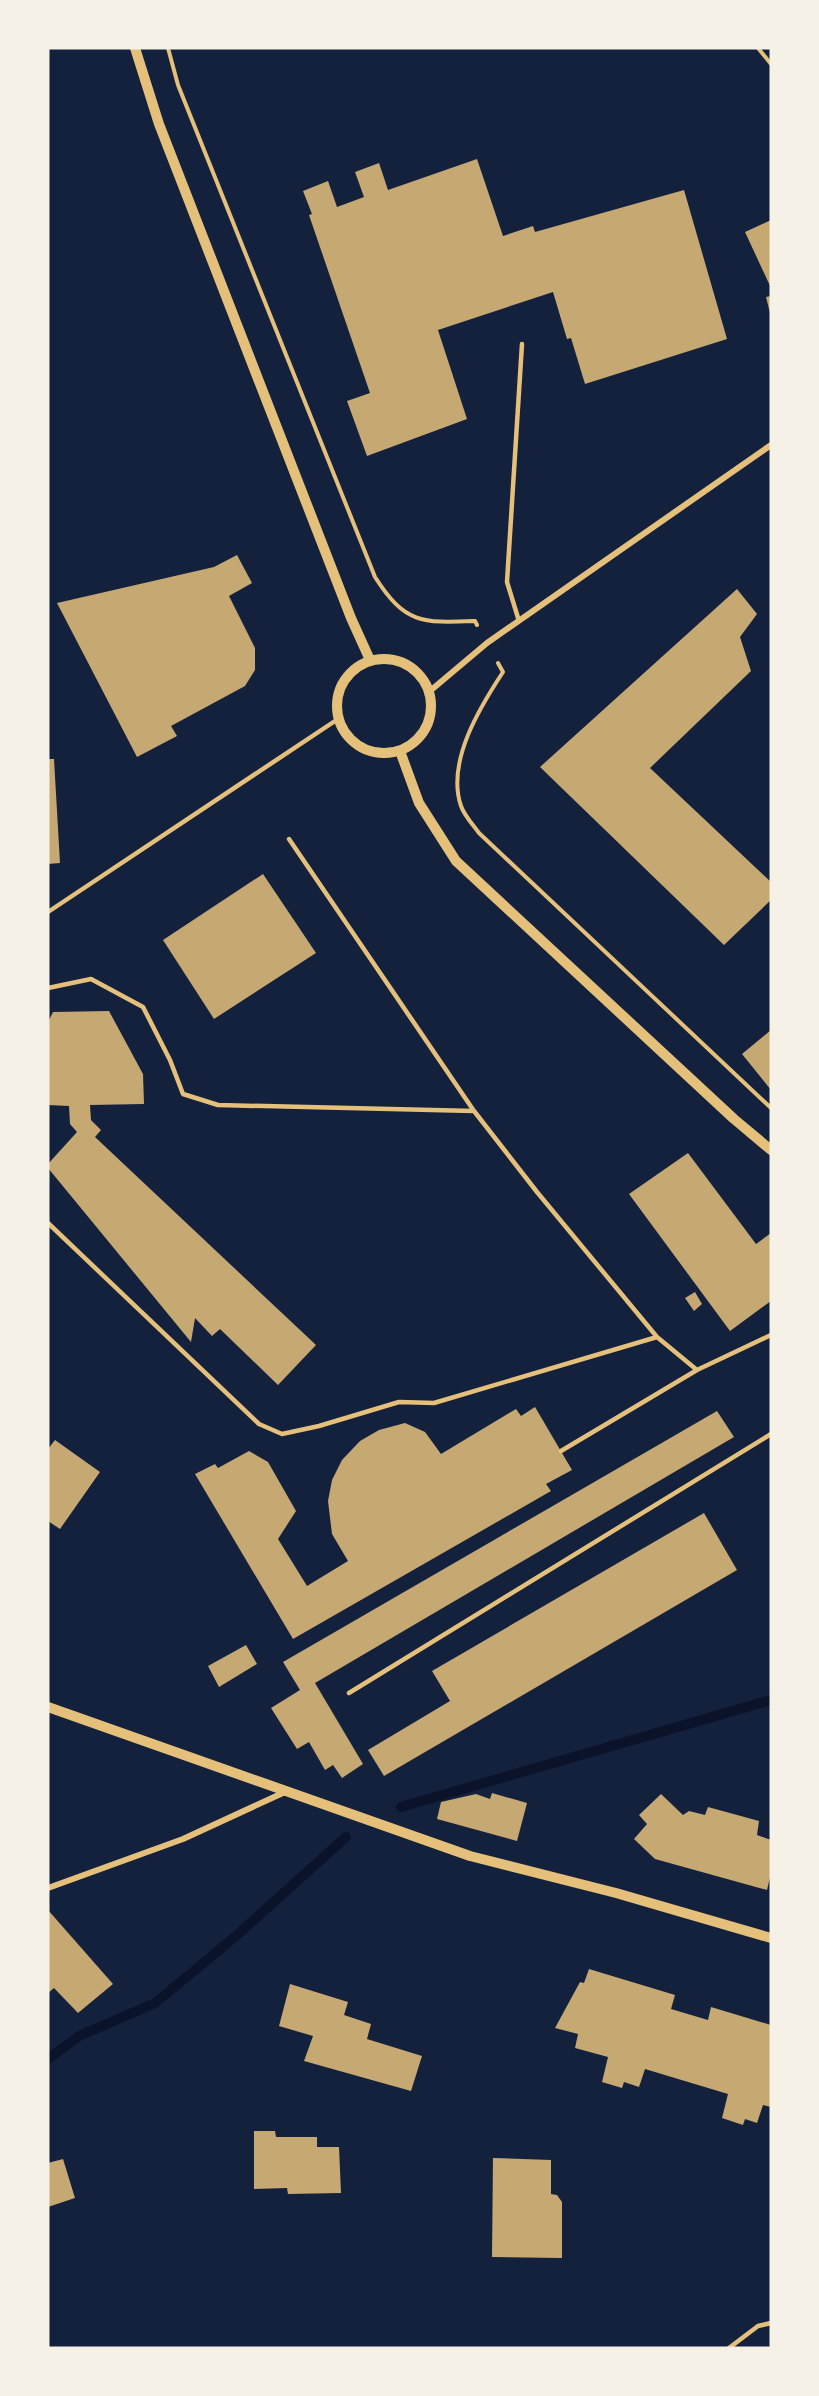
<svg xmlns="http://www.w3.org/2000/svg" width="819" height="2396" viewBox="0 0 819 2396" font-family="Mulish,sans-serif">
<rect width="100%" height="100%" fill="#14213d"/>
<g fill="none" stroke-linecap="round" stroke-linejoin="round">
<!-- stream -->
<path stroke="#0b132b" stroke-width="10" d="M401 1807 771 1700
M48 2059 79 2036 155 2003 236 1936 346 1837"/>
</g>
<!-- building -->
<path fill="#c6a872" d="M477 159 503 236 533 226 535 232 684 190 727 339 585 384 571 338 567 339 553 292 438 330 467 419 367 456 347 401 370 393 309 215 312 214 303 191 328 181 337 207 364 197 355 172 379 163 388 190Z
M771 220V288L745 232Z
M771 296V313H770L766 297Z
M237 555 252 583 229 596 255 648V670L245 686 171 726 177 736 137 757 57 603 214 567Z
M737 589 757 614 740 637 751 671 650 768 771 882V900L724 945 540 767Z
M48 759H54L60 863 48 864Z
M263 874 316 953 214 1019 163 940Z
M109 1011 143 1074 144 1104 90 1105 91 1120 101 1130 95 1137 316 1345 278 1385 220 1329 212 1336 195 1318 191 1342 48 1168V1164L77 1132 70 1124 69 1106 48 1105V1022L53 1012Z
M771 1030V1090L742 1054Z
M688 1153 756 1244 771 1233V1301L730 1331 629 1194Z
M695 1292 702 1304 694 1311 685 1298Z
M535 1407 572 1470 546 1484 551 1491 293 1639 195 1474 215 1464 218 1468 249 1451 268 1462 296 1511 278 1539 307 1586 348 1561 332 1534 328 1501 332 1480 342 1460 360 1441 379 1430 405 1423 425 1432 441 1454 516 1409 521 1416Z
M717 1411 734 1437 315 1683 363 1764 342 1778 333 1765 325 1770 309 1742 297 1749 271 1708 300 1690 283 1662Z
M55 1440 100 1472 60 1529 48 1521V1449Z
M704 1513 737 1570 384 1776 368 1750 450 1701 432 1671Z
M246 1645 257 1664 219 1687 208 1666Z
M492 1793 527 1803 517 1841 437 1819 441 1802 476 1794 490 1799Z
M661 1794 683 1815 689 1811 705 1815 708 1807 759 1821 757 1835 771 1840V1873L767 1890 655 1859 634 1839 647 1824 639 1815Z
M48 1910 113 1984 78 2013 54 1988 48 1993Z
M589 1969 675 1995 671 2009 708 2020 711 2007 771 2025V2107L763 2105 757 2123 745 2119 743 2125 722 2118 728 2094 645 2069 639 2087 624 2082 622 2088 602 2082 608 2057 575 2048 578 2034 555 2028 580 1982 584 1983Z
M290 1984 348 2002 344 2015 371 2024 367 2039 422 2056 411 2091 304 2061 313 2036 279 2026Z
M254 2131H275L276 2137H317V2147H339L341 2193 288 2194 287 2188 254 2189Z
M493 2158 551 2160V2194L557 2195 562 2202V2258L492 2257Z
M63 2159 75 2198 48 2207V2163Z"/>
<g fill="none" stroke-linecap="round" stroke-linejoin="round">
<!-- path -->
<path stroke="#e5c07b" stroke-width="4" d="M168 48 178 85 375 577C405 624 422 623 475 621L477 625
M758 48 771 64
M498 663 503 672C480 707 446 762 461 806 464 815 473 825 479 833L771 1108"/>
<!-- service -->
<path stroke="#e5c07b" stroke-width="4.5" d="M519 621 507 582 522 344
M289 839 474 1111
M48 912 338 719
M48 988 91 979 143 1007 170 1060 183 1094 218 1105 474 1111 537 1192 657 1337 697 1370 771 1335
M48 1223 259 1424 282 1434 319 1426 399 1402 434 1403 657 1337
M561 1451 697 1370
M349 1693 771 1434
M729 2348 758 2326 771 2323"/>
<!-- minor -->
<path stroke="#e5c07b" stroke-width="6" d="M430 691 487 643 771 445
M48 1888 183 1839 285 1792"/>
<!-- tertiary -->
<path stroke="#e5c07b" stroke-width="10" d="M135 48 159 124 351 618 370 660
M337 706a47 47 0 1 1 94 0a47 47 0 1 1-94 0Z
M400 751 419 803 456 861 734 1119 771 1150
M48 1707 470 1856 616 1893 771 1938"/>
</g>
<!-- border -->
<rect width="819" height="2396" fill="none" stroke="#f6f1e7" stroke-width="99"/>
</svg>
